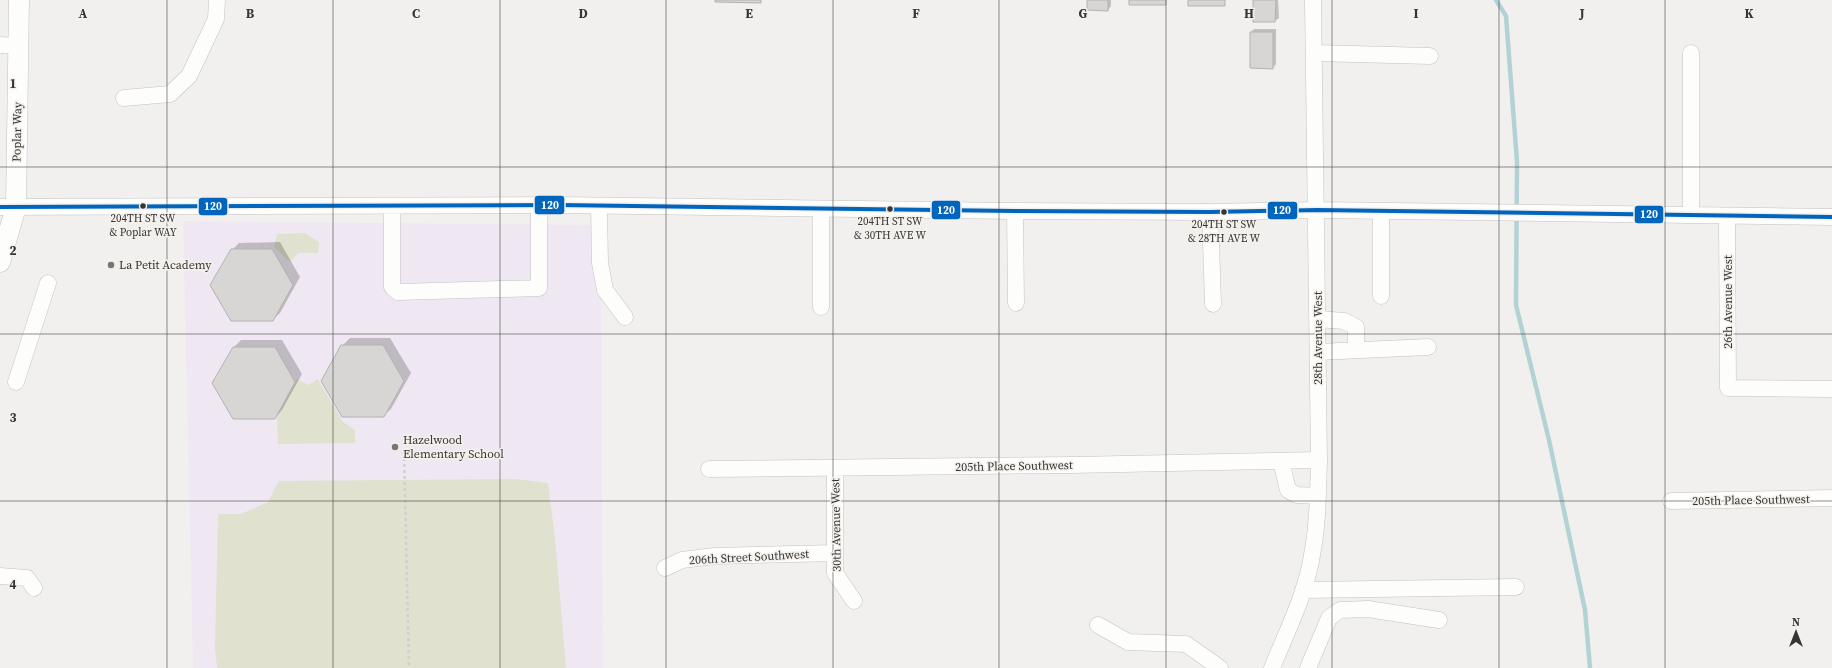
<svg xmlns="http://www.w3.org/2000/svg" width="1832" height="668" viewBox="0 0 1832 668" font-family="'Source Serif 4',serif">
<rect width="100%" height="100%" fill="#f2f0ee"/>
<!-- education -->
<path fill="#efe8f3" d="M183 221 601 225 603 668H193Z"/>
<!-- green -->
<path fill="#e0e1ce" d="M305 233 319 242 318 253H298L290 262 274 247 277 234Z
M297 379 308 385 318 379 343 422 355 430V443L278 444 277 416Z
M516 479 548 483 555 539 566 668H217L215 647 218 514H241L268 502 279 481Z"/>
<!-- shadow -->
<path fill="#0003" d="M1088 0H1111V6L1108 10Z
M1254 0H1278L1279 18 1275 21H1254Z
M1254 29H1276V64L1273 68 1251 32Z
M280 242 300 277 280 313 272 320 232 250 239 243Z
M350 338H390L411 373 391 409 383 416 342 346Z
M241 340H282L302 374 282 410 275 418 234 347Z"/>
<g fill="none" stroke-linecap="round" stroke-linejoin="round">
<!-- stream -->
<path stroke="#b2d2d6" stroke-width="4.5" d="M1496 0 1506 16 1517 162 1516 305 1549 440 1585 610 1590 668"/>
</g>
<!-- building -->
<path fill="#d8d6d5" stroke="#b4b2b1" d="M715 0H761V3L715 2Z
M1087 0H1108V11L1087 10Z
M1129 0H1166V5H1129Z
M1188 0H1225V6H1188Z
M1253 0H1276L1275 22H1253Z
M1250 32H1273V69L1250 68Z
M231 249H272L293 285 273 321H231L210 285Z
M341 345H383L404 381 384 417H342L321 381Z
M233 347H275L295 382 275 419H233L212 383Z"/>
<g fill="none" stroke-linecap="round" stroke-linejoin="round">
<!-- minor casing -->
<g stroke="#c3c2c0" stroke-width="17">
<path id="minor" d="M0 45 18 46
M1314 53 1430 56
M1691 53V215
M124 98 170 94 189 76 216 19 217 0
M392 206V287L398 292 539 288V205
M599 206 600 263 605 290 625 317
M0 207 559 205 1015 211 1210 212 1317 210 1832 217
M821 209V307
M1015 211 1016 303
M1210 212 1213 304
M1727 216 1728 388 1832 389
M1381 296V211
M1318 319 1344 321 1356 327V350
M1318 352 1428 347
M16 382 48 283
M1281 461 1288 490 1297 495 1318 496
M835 468V573L854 601
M709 469 1072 465 1319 460
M1671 501 1832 498
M665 568 682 560 714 556 835 553
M0 576 27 578 34 588
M1303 590 1516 587
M1098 625 1128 642 1186 644 1220 668
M1272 668C1287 631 1306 594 1312 555 1318 524 1318 492 1319 460L1313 0
M1308 668 1329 618 1340 610 1368 609 1439 620"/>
</g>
<!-- major casing -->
<g stroke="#c3c2c0" stroke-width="21">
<path id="major" d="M0 262 16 207 19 0"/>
</g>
<!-- path -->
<path stroke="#d0d0cf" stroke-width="2.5" stroke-dasharray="3 3" stroke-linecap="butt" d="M404 452 409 668"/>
<!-- minor -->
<use href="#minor" stroke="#fdfdfc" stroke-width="16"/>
<!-- major -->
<use href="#major" stroke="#fdfdfc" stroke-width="20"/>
<!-- bus-1 casing -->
<g stroke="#f4f0ec" stroke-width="7">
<path id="bus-1" d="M0 207 559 205 1015 211 1210 212 1317 210 1832 217"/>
</g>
<!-- bus-1 -->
<use href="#bus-1" stroke="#0065bd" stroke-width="4"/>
</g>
<!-- grid -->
<path fill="none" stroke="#363533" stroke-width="1" stroke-opacity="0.55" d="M167 0V668M333 0V668M500 0V668M666 0V668M833 0V668M999 0V668M1166 0V668M1332 0V668M1499 0V668M1665 0V668M0 167H1832M0 334H1832M0 501H1832"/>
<!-- markers -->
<g fill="#363533" stroke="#f4f0ec" stroke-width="1.5">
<circle cx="143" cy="206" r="3.5"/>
<circle cx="890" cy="209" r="3.5"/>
<circle cx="1224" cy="212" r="3.5"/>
</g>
<g fill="#787674" stroke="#f4f0ec" stroke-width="1.5">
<circle cx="111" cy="265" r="4"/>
<circle cx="395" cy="447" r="4"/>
</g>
<g text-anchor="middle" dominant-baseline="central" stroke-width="3" stroke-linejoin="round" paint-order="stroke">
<!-- bus labels -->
<g font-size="11" fill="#363533" stroke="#f4f0ec">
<text x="143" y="218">204TH ST SW<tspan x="143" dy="14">&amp; Poplar WAY</tspan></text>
<text x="890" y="221">204TH ST SW<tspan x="890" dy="14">&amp; 30TH AVE W</tspan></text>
<text x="1224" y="224">204TH ST SW<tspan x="1224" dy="14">&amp; 28TH AVE W</tspan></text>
</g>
<!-- street labels -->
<g font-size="12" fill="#363533" stroke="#f4f0ec">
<text transform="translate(17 132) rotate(-89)">Poplar Way</text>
<text transform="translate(1728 302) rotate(-90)">26th Avenue West</text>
<text transform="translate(1318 338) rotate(-90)">28th Avenue West</text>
<text transform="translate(1014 466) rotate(-1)">205th Place Southwest</text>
<text transform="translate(1751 500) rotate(-1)">205th Place Southwest</text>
<text transform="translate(836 525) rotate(-91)">30th Avenue West</text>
<text transform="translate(749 557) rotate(-3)">206th Street Southwest</text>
</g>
<!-- poi labels -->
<g font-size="12" fill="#363533" stroke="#f4f0ec" text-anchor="start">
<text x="119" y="265">La Petit Academy</text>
<text x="403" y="440">Hazelwood<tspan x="403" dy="14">Elementary School</tspan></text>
</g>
</g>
<g font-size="13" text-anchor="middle" font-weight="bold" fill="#363533" stroke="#f4f0ec" stroke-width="3" stroke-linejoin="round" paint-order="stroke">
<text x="83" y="18">A</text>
<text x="250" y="18">B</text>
<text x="416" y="18">C</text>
<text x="583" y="18">D</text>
<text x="749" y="18">E</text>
<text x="916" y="18">F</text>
<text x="1083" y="18">G</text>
<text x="1249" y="18">H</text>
<text x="1416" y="18">I</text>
<text x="1582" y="18">J</text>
<text x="1749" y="18">K</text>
<text x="13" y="88">1</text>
<text x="13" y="255">2</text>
<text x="13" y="422">3</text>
<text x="13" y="589">4</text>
</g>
<g stroke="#f4f0ec" stroke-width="1.5">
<rect x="534" y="195" width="31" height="20" rx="4" fill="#0065bd"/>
<rect x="198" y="197" width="30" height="19" rx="4" fill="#0065bd"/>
<rect x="931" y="200" width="30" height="20" rx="4" fill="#0065bd"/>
<rect x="1267" y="201" width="31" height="19" rx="4" fill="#0065bd"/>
<rect x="1634" y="205" width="30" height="19" rx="4" fill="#0065bd"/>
</g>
<g font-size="11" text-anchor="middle" font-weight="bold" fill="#fff">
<text x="550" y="209">120</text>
<text x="213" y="210">120</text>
<text x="946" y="214">120</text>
<text x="1282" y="214">120</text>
<text x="1649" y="218">120</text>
</g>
<!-- north arrow -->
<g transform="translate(1796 632)" stroke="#f4f0ec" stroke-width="3" paint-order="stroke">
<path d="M0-3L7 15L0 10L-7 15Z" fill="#363533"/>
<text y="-6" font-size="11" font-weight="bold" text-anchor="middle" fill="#363533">N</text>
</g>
</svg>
